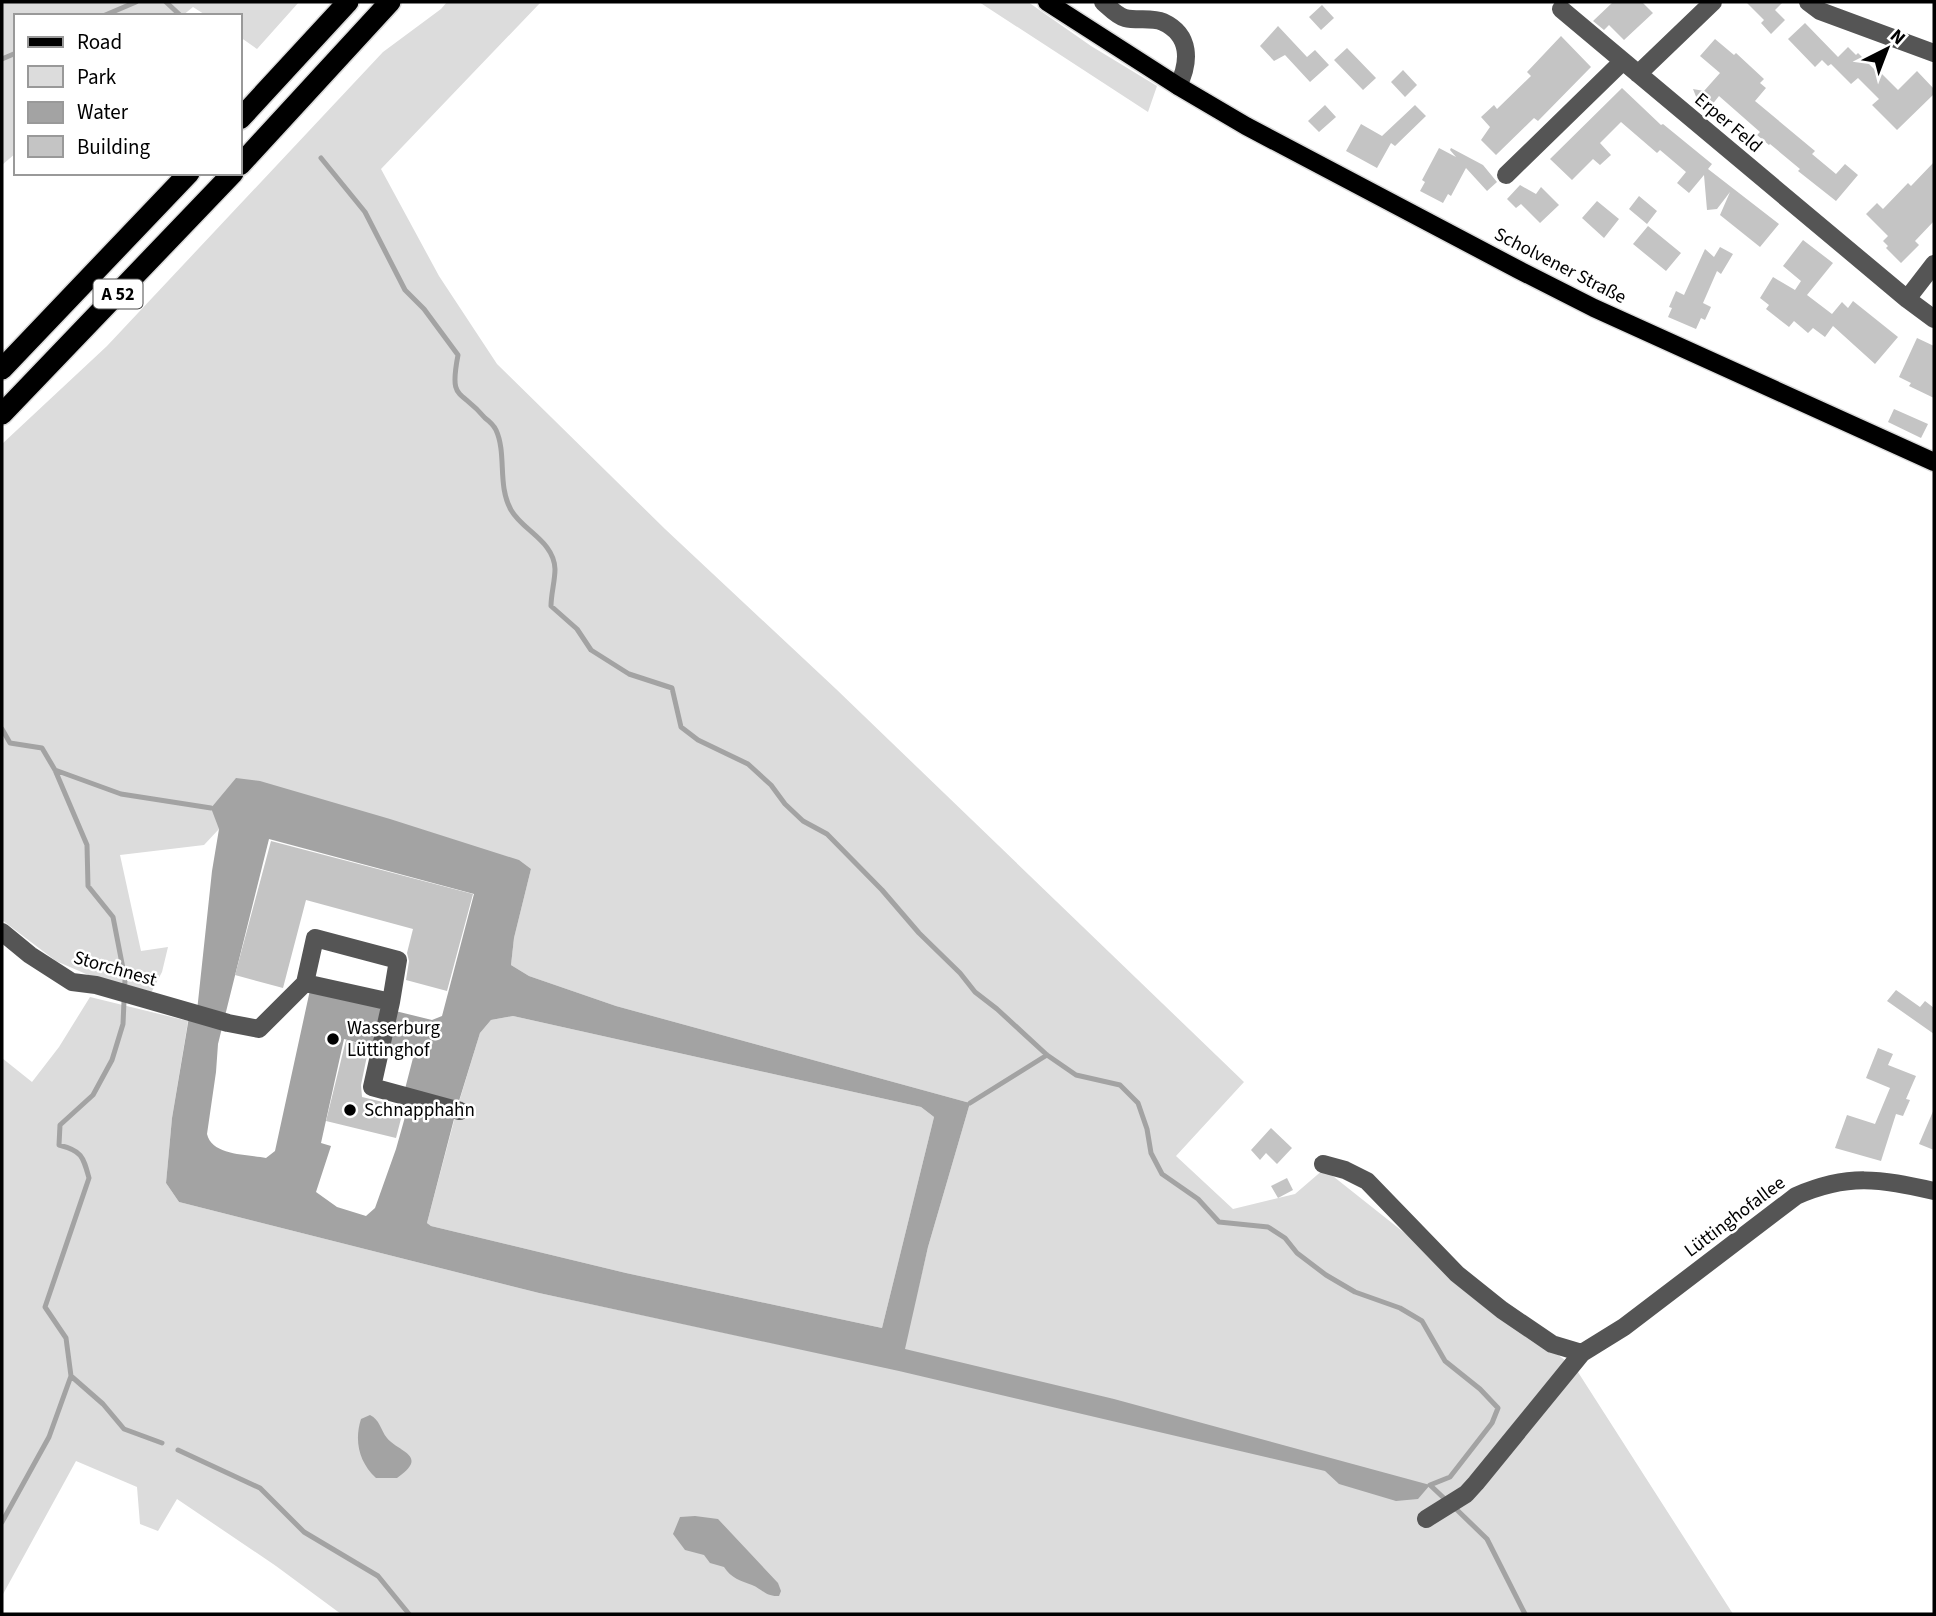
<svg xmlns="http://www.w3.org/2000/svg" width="1936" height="1616" viewBox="0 0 1936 1616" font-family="'Source Sans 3',sans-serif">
<rect width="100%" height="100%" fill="#fff"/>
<!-- green -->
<path fill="#dcdcdc" d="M2 2H299L257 49 240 37V16H207L193 7 182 16H16V153L2 165Z
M447 2H541L381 169 439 276 497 364 665 529 836 689 1244 1082 1176 1156 1233 1209 1295 1194 1324 1169 1576 1369 1733 1614H341L276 1566 177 1499 158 1531 140 1524 137 1487 76 1461 2 1596V1058L32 1082 59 1047 90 997 188 1021 172 1118 166 1183 179 1202 539 1293 899 1370 928 1247 970 1103 616 1006 529 976 511 965 514 938 531 869 219 829 204 845 120 855 141 951 168 947 162 972 151 993 93 977 56 961 2 920V444L107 346 383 52 441 9Z
M979 2H1028L1091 46 1157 86 1148 112Z
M513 1016 921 1107 934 1117 882 1328 626 1273 431 1226 427 1223 459 1102 480 1033 491 1020Z"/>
<!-- water -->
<path fill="#a3a3a3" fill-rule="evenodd" d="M236 778 260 781 390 819 519 860 531 869 514 938 511 965 529 976 616 1006 970 1103 928 1247 905 1349 1114 1399 1430 1485 1418 1499 1396 1501 1339 1484 1325 1471 899 1371 539 1293 179 1202 166 1183 172 1118 190 1011H197L212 871 219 829 211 808ZM269 839 474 894 442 1016 432 1020 310 990 275 1151 266 1158C247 1154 212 1156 207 1134L216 1072 218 1044ZM513 1016 921 1107 934 1117 882 1328 626 1273 431 1226 427 1223 454 1119 460 1120 463 1102 459 1101 480 1033 491 1020ZM344 1039 413 1058 405 1089 412 1092 396 1149 375 1208 366 1216 337 1207 316 1192 331 1146 321 1143Z
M370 1415C380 1420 380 1429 387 1438 398 1452 430 1455 397 1478H376C359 1462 354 1441 361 1419Z
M695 1516 718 1519 778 1583 781 1591 779 1596C766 1597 762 1589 752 1585 741 1581 731 1578 724 1567L710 1563 704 1555 685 1550 673 1534 680 1517Z"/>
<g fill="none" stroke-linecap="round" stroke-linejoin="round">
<!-- stream -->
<path stroke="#a3a3a3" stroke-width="5" d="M166 2 181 16
M103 16 136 2
M2 59 16 53
M321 158 365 212 405 290 424 309 458 355C449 402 460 388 485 418 489 421 494 426 496 430 507 454 497 485 511 510 523 531 554 541 555 569 555 581 551 594 551 606L577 629 591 650 629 674 672 688 681 727 698 740 748 764 771 785 785 804 803 821 827 834 882 890 919 933 960 973 975 992 997 1009 1047 1055 1076 1075 1120 1085 1138 1103 1147 1129 1151 1153 1162 1174 1198 1199 1219 1222 1268 1227 1285 1238 1297 1253 1326 1275 1355 1292 1400 1308 1422 1321 1445 1361 1480 1389 1498 1408 1492 1423 1450 1477 1430 1485 1447 1501
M2 729 10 743 42 748 55 770 87 845 88 886 113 917 125 979 123 1024 112 1060 93 1095 60 1125 59 1145C82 1151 83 1156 89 1178L45 1307 66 1338 71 1376 49 1437 2 1522
M55 770 121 794 211 808
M970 1103 1047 1055
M71 1376 103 1404 124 1429 162 1443
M178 1450 260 1488 304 1532 378 1576 409 1614
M1454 1507 1487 1539 1525 1614"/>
</g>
<!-- building -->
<path fill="#c4c4c4" d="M1613 2H1642L1653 13 1624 40 1609 25 1604 30 1593 21Z
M1746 2H1783L1775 10 1785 20 1771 34 1761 23 1764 20Z
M1322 5 1334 18 1321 30 1309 17Z
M1805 23 1838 57 1848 47 1856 55 1858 53 1876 71 1877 69 1898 90 1917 71 1934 89V94L1897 130 1872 105 1879 99 1858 78 1851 84 1831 64 1828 66 1822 60 1815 67 1788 39Z
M1278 26 1307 57 1315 50 1329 65 1310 82 1285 55 1274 61 1260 46Z
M1561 36 1591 67 1538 121 1534 118 1496 155 1481 140 1490 127 1481 117 1494 105 1497 109 1531 76 1527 72Z
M1715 39 1734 55 1736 53 1764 79 1760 83 1766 88 1755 101 1815 151 1812 154 1836 174 1845 164 1858 175 1836 201 1798 171 1800 169 1770 144 1769 145 1757 135 1760 132 1719 96 1707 111 1699 104 1693 89 1704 91 1720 73 1700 56Z
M1347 48 1376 78 1363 90 1334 60Z
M1403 70 1417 85 1405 97 1391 82Z
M1622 88 1661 125 1663 124 1712 164 1708 169 1779 224 1760 247 1720 215 1730 192 1717 209 1707 210 1704 175 1689 193 1677 183 1686 172 1660 150 1657 153 1621 122 1600 143 1611 155 1600 165 1593 159 1572 180 1550 159Z
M1325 105 1336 117 1319 132 1308 121Z
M1415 105 1426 116 1395 146 1391 143 1377 168 1346 151 1361 124 1382 136Z
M1439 148 1456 157 1450 150 1451 148 1483 165 1497 182 1487 191 1466 168 1451 196 1448 194 1443 203 1420 191 1425 182 1422 180Z
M1934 162V221L1915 241 1919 245 1901 263 1886 248 1888 246 1883 241 1888 236 1866 214 1877 203 1883 209 1908 183 1911 186Z
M1520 185 1536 194 1541 187 1559 205 1540 223 1521 204 1516 208 1507 199Z
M1639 196 1657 211 1647 224 1629 209Z
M1597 201 1619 219 1604 238 1582 218Z
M1648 226 1681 253 1666 271 1633 244Z
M1803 240 1833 263 1807 295 1832 314 1842 302 1848 308 1853 301 1898 337 1875 364 1833 326 1825 337 1813 328 1808 333 1794 321 1789 327 1766 309 1769 305 1760 298 1773 277 1795 290 1801 281 1783 266Z
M1720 247 1733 254 1721 274 1717 271 1703 303 1711 307 1705 320 1701 318 1696 329 1668 317 1672 308 1669 307 1676 291 1684 295 1705 249 1714 257Z
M1917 338 1934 346V398L1909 386 1911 383 1899 377Z
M1894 409 1928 424 1921 438 1888 422Z
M271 841 473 894 447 991 406 980 409 961 407 953 413 929 306 900 283 988 235 975Z
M1896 990 1920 1007 1925 1001 1934 1008V1034L1887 1001Z
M346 1040 369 1046 361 1085 362 1097 404 1107 396 1138 326 1121Z
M1878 1048 1893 1054 1888 1065 1916 1076 1906 1099 1910 1100 1903 1116 1896 1114 1881 1161 1835 1148 1847 1115 1875 1124 1890 1088 1866 1078Z
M1934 1109V1150L1919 1144Z
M1271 1128 1292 1148 1277 1164 1266 1153 1260 1160 1251 1150Z
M1287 1178 1293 1190 1278 1198 1271 1186Z"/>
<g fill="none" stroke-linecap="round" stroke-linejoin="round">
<!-- major casing -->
<g stroke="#dbdbdb" stroke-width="21">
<path id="major" d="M1047 2 1178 86 1246 126 1519 270 1594 308 1934 462"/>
</g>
<!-- highway casing -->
<g stroke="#dbdbdb" stroke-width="24">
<path id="highway" d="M240 119 348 2
M240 165 390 2
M2 369 189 173
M2 414 233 173"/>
</g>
<!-- minor -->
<path stroke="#555" stroke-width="18" d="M1103 2C1109 7 1117 16 1125 18 1137 21 1152 17 1163 22 1191 35 1190 62 1178 86
M1808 2 1820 11 1934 53
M1561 9 1623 61
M1638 74 1713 2
M1506 175 1623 61 1907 299 1934 319
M1907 299 1934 264
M2 932 30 955 72 982 96 985 228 1023 259 1029 305 983 391 1002 398 960 315 938 305 983
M391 1002 372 1087 460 1111
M1323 1164 1345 1170 1367 1181 1457 1274 1502 1310 1552 1344 1582 1353
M1426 1519 1466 1494 1476 1483 1582 1353 1624 1327 1796 1196C1849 1173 1879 1179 1934 1191"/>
<!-- major -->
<use href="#major" stroke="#000" stroke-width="18"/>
<!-- highway -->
<use href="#highway" stroke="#000" stroke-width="21"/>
</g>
<!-- markers -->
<g fill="#000" stroke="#fff" stroke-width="2.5">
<circle cx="333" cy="1039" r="7"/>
<circle cx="350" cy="1110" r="7"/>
</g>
<g text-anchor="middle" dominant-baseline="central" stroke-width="5" stroke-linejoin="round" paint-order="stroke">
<!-- shield labels -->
<rect fill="#fff" stroke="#4c4c4c" stroke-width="2" x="93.5" y="279.5" width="49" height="29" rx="5"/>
<g font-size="18" font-weight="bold" fill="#000">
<text x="118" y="294">A 52</text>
</g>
<!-- street labels -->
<g font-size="19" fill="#000" stroke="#fff">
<text transform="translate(1728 123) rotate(40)">Erper Feld</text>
<text transform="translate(1560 266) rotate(27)">Scholvener Straße</text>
<text transform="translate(115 969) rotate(16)">Storchnest</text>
<text transform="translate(1735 1217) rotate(-37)">Lüttinghofallee</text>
</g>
<!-- poi labels -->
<g font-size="19" fill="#000" stroke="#fff" text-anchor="start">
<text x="347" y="1028">Wasserburg<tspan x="347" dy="22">Lüttinghof</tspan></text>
<text x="364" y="1110">Schnapphahn</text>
</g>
</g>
<!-- border -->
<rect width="1936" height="1616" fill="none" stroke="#000000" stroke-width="7"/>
<!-- legend -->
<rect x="14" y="14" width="228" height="161" fill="#ffffff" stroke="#999999" stroke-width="2"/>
<rect x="28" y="37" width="35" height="10" fill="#000000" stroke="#999999" stroke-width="2"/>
<text x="77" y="49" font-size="21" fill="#000000">Road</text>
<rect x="28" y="66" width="35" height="21" fill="#dcdcdc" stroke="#999999" stroke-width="2"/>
<text x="77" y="84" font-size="21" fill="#000000">Park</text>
<rect x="28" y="102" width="35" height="21" fill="#a3a3a3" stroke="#999999" stroke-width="2"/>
<text x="77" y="119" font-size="21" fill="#000000">Water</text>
<rect x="28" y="136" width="35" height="21" fill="#c4c4c4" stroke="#999999" stroke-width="2"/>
<text x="77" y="154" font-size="21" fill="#000000">Building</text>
<!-- north arrow -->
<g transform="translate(1887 49) rotate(42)" stroke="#ffffff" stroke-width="5" paint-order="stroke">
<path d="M0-5L12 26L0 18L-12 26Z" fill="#000000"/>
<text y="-10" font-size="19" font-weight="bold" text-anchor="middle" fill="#000000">N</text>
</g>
</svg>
